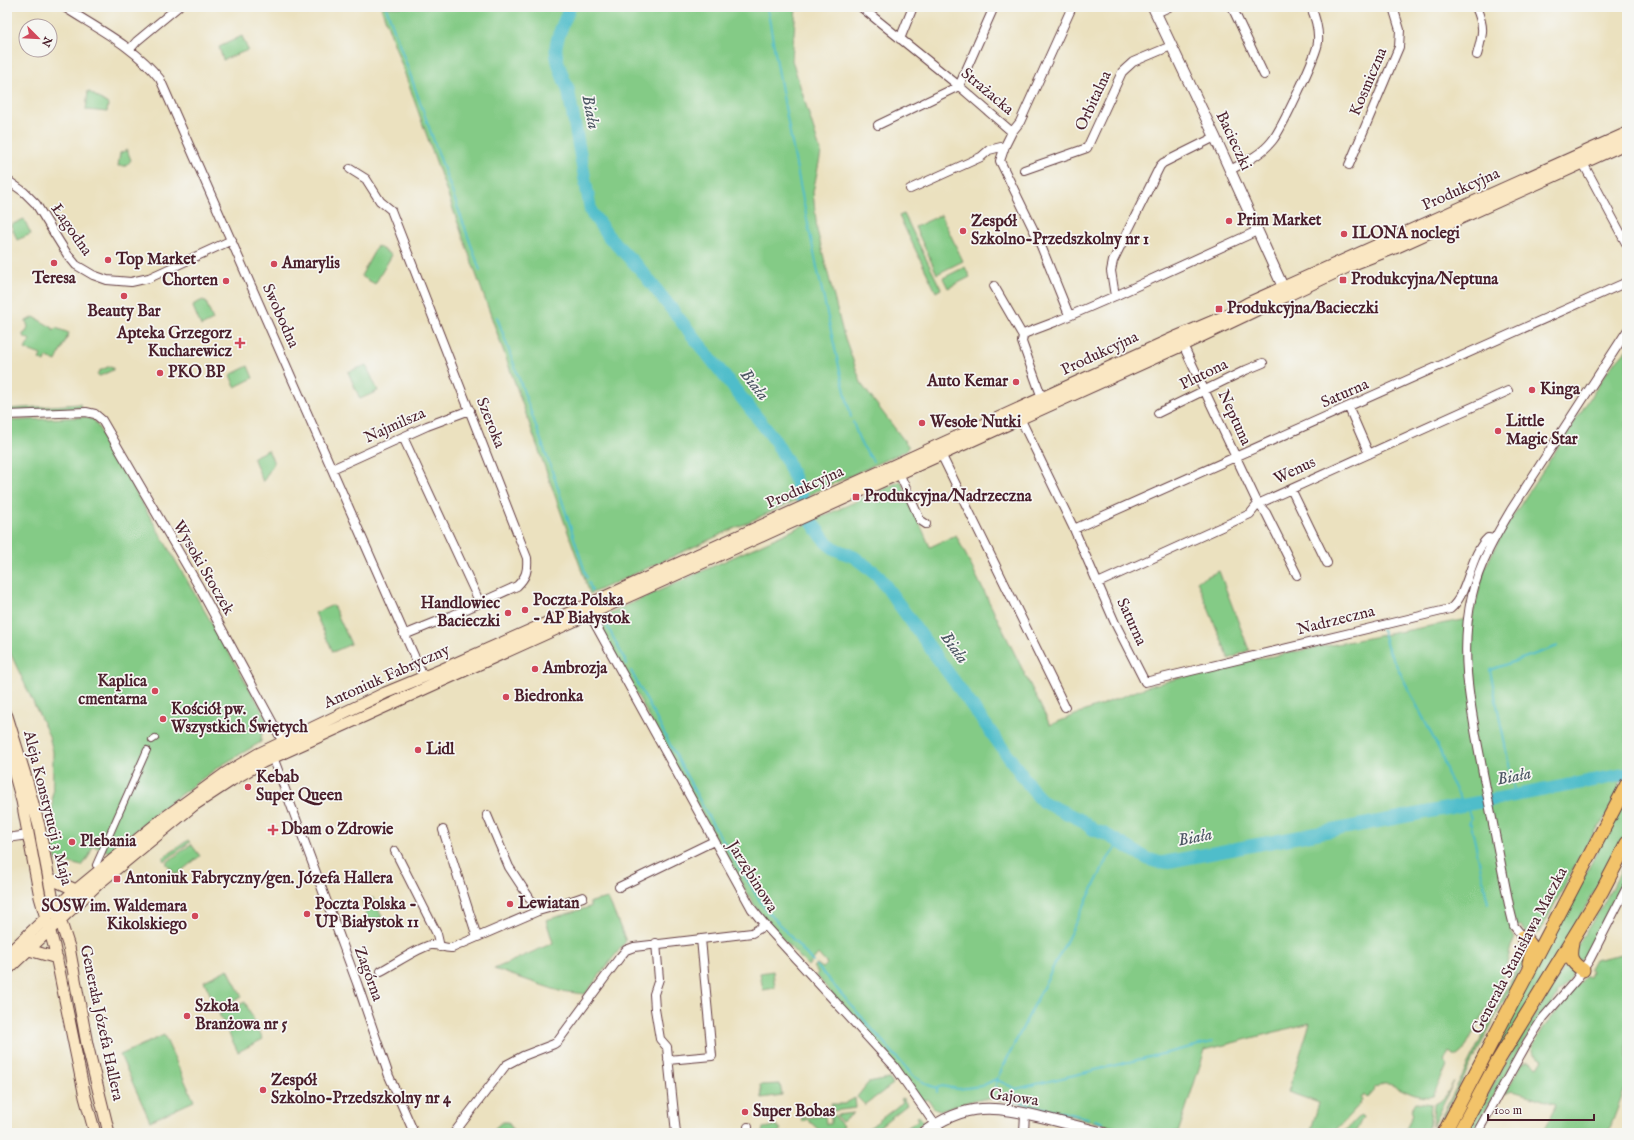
<svg xmlns="http://www.w3.org/2000/svg" width="1634" height="1140" viewBox="0 0 1634 1140" font-family="'IM FELL English',serif">
<rect width="100%" height="100%" fill="#f6f6f2"/>
<filter id="ink" filterUnits="userSpaceOnUse"><feTurbulence type="fractalNoise" baseFrequency=".025" numOctaves="2"/><feDisplacementMap in="SourceGraphic" scale="8" xChannelSelector="R" yChannelSelector="G"/><feConvolveMatrix kernelMatrix="1 2 1 2 8 2 1 2 1" color-interpolation-filters="sRGB"/></filter>
<filter id="wash" filterUnits="userSpaceOnUse"><feTurbulence type="fractalNoise" baseFrequency=".012" numOctaves="4" result="noise"/><feDisplacementMap in="SourceGraphic" scale="16" xChannelSelector="R" yChannelSelector="G"/><feGaussianBlur stdDeviation="0.9" result="paint"/><feColorMatrix in="noise" values="0 0 0 0 0 0 0 0 0 0 0 0 0 0 0 0 0 1.4 0 .05"/><feComposite in="paint" operator="in"/></filter>
<g filter="url(#wash)">
<rect width="100%" height="100%" fill="#ebe1bf"/>
<!-- green -->
<path fill="#84cb86" stroke="#677558" d="M381 7H796L792 60 821 153 813 192 817 230 843 333 862 385 909 447 905 451 590 594Z
M242 36 248 50 223 60 219 47Z
M88 91 108 104 107 112 86 110Z
M127 150 131 160 126 166H118L120 153Z
M904 214 941 289 936 292 899 216Z
M941 215 963 261 937 274 915 227Z
M24 219 31 234 17 240 11 225Z
M377 246 392 255 375 284 361 276Z
M965 267 970 277 948 288 943 278Z
M203 300 206 302 213 320 201 326 193 307 194 304Z
M34 317 53 328V330L56 328 69 333 56 361 47 357 45 362 39 359 41 355 25 349 30 340 23 336V334L26 332 28 327 26 321Z
M1627 349V769L1618 786 1620 787 1606 816 1583 850 1540 932 1534 935 1528 934 1520 925 1511 932 1515 938 1511 947 1504 974 1463 1052 1458 1056H1455L1449 1052 1444 1061 1447 1064 1446 1068 1433 1096C1416 1100 1403 1088 1388 1084H1383L1376 1088 1375 1087 1373 1089 1374 1090 1367 1098 1364 1095 1361 1097 1362 1100 1360 1102 1361 1103 1333 1133H1310L1319 1103 1288 1092 1310 1023 1205 1050 1178 1133H1138L1011 1101 993 1099H978L940 1110 934 1108 928 1099 923 1101 816 975 818 973 813 967 817 964 823 968 827 964 818 954 808 966 768 923 755 906 723 852 600 627 603 625 599 618 901 481 930 547 956 535 1050 725 1149 686 1242 662 1472 618 1484 570 1504 530 1609 369Z
M366 365 378 391 360 399 348 372Z
M110 366 113 367V370L100 376 97 375 99 371Z
M248 366 253 378 235 387 230 375Z
M80 404 82 406 80 408 7 412V409Z
M85 417 94 420 269 722 264 725 261 738V742L217 768 162 808 110 852 93 846 89 856 82 866 56 860 52 836 53 752 49 736 7 646V421Z
M268 450 274 463 263 482 253 457Z
M1219 571 1249 650 1229 659 1197 581Z
M333 605 351 644 333 652 315 613Z
M1627 795V834L1615 856 1454 1133H1449Z
M188 840 190 842 165 861 163 858Z
M191 844 200 856 176 875 166 863Z
M1627 859V875L1584 957 1578 960 1574 958 1577 946 1602 906Z
M373 898 382 917 369 923 362 901Z
M608 898 626 941 585 994 559 991 494 969 553 943 546 920 590 907V902Z
M1627 942V1084L1608 1133H1542L1556 1104 1513 1091 1505 1094 1522 1063 1529 1061 1538 1067 1543 1059 1534 1053 1532 1047 1544 1027 1567 999 1566 997 1585 977H1589L1591 972 1589 969 1594 960 1622 954Z
M1526 945 1529 953 1447 1109 1434 1133H1433L1513 976 1519 953Z
M1566 967 1573 970 1571 978 1557 994 1558 996 1524 1041 1473 1133H1467L1506 1062 1564 968Z
M228 969 242 997 217 1009 204 981Z
M773 971 775 988 763 990 760 973Z
M245 1002 263 1039 238 1052 219 1014Z
M164 1035 194 1101 150 1121 120 1055Z
M889 1079 893 1084 865 1105 857 1097 868 1083Z
M1454 1081 1432 1127 1434 1104C1444 1102 1449 1090 1454 1081Z
M780 1084 782 1095 762 1098 760 1085Z
M855 1098 856 1108 833 1111 832 1109 831 1104H844Z
M903 1098 907 1105 871 1133H860L862 1130 864 1132 903 1102 901 1099Z
M1416 1102 1431 1104 1430 1122 1427 1133H1404L1413 1115 1411 1110Z
M854 1113 842 1122 836 1115Z
M831 1115H834L843 1126 837 1133H822L807 1119 802 1122 801 1118 825 1116 826 1124H831Z
M1360 1115 1363 1117 1355 1133H1343Z
M919 1116 923 1121 922 1123 909 1133H900L918 1120 916 1117Z
M502 1122H508L515 1133H494V1129Z
M776 1126 781 1129 778 1133H762L763 1128Z"/>
<g fill="none" stroke-linecap="round" stroke-linejoin="round">
<!-- stream -->
<path stroke="#50bdca" stroke-width="2" d="M386 7 480 270
M767 7C791 145 818 281 851 417
M497 317 557 485 587 578
M853 422 860 442 873 461
M589 583 592 591
M603 618 627 664
M1381 630 1383 632 1387 647 1441 753 1448 775 1464 805
M631 671 709 818 763 906 813 962
M1515 795 1490 670 1558 646
M1467 804 1468 811 1471 819 1469 823 1471 824 1488 903
M816 965 913 1076 928 1085 937 1088
M997 1080 1016 1089 1212 1042
M995 1088 998 1077 1107 860 1120 842
M937 1092V1088L941 1086 958 1089 982 1086 998 1078
M1009 1100 1088 1118
M1095 1120 1103 1123"/>
<!-- river -->
<path stroke="#50bdca" stroke-width="13" d="M570 7C565 20 558 33 556 46 555 58 563 78 568 89L591 212 609 237 640 269 774 439 788 463 813 524 826 542 835 549 854 557 877 574 1034 792 1043 802 1081 820 1094 830 1105 834 1148 859 1161 863 1627 774"/>
</g>
</g>
<g filter="url(#ink)">
<g fill="none" stroke-linecap="round" stroke-linejoin="round">
<!-- pedestrian casing -->
<g stroke="#623c41" stroke-width="8">
<path id="pedestrian" d="M152 740 155 738
M96 865 147 750"/>
</g>
<!-- minor casing -->
<g stroke="#623c41" stroke-width="10">
<path id="minor" d="M64 7C98 29 135 47 160 79L423 676
M861 7 959 86 1012 132 1005 146 1000 161 1039 241 1069 315
M1232 7 1264 75
M1476 7C1485 28 1483 33 1477 55
M1156 13 1169 7
M900 39 913 7
M130 49 137 41 178 7
M878 125 959 86 994 7
M1012 132 1020 122 1072 7
M1583 163 1627 245
M1349 165 1399 47 1400 30 1393 7
M350 169 366 179 380 201 391 210 527 558C528 571 526 577 517 586L451 616 404 635
M1024 170 1087 148 1122 72 1133 62 1171 46
M1230 170C1245 162 1261 155 1272 141 1281 130 1317 55 1318 42 1319 29 1316 19 1311 7
M7 180 24 192 36 204 67 254 76 265 93 275 107 280 131 282 149 278 232 240
M910 189 981 157 989 150 1005 146
M994 286 1023 336
M1115 296 1111 271 1113 261 1160 166 1163 163 1215 137
M1183 345 1258 504 1266 513 1297 575
M1042 398 1022 342 1023 336 1026 333 1055 322 1115 296 1257 231
M1349 408 1369 454
M1158 413 1246 370 1263 363
M7 415 86 412 95 414 102 420 198 585 283 742
M1020 418 1074 529 1115 623 1145 682 1450 609C1469 594 1469 555 1488 538L1494 539
M403 437 480 603
M941 454 1065 707
M332 469 427 426 470 410
M899 473 920 520 926 524
M1291 489 1327 563
M1074 529 1627 282
M1098 583 1250 514 1258 504 1508 391
M589 613 752 909 765 925 894 1066 941 1133
M273 757 357 983 389 1076 414 1133
M487 815 509 867 538 911
M443 830 477 937
M7 838 28 835
M395 851 437 934 440 947
M619 887 714 841
M1523 937 1514 926 1510 910C1501 864 1492 819 1483 773 1472 713 1458 657 1472 595 1479 564 1495 537 1511 510L1627 331
M656 943 659 979 654 994 655 1009 660 1039 667 1047 676 1133
M381 971C393 965 419 947 431 945 438 944 445 949 452 948L538 911 563 904 583 897
M668 1060 712 1056 701 939
M748 1127V1133
M454 1133 506 1065 523 1056 554 1044 558 1041 620 957 626 950 634 947 752 933 765 925
M1024 1133 1025 1113
M1477 1133 1527 1043 1543 1018 1576 980 1590 959 1627 887"/>
</g>
<!-- tertiary casing -->
<g stroke="#623c41" stroke-width="12">
<path id="tertiary" d="M1153 7 1215 137 1283 287
M923 1133C966 1101 996 1106 1045 1118 1065 1123 1085 1128 1104 1133"/>
</g>
<!-- secondary casing -->
<g stroke="#623c41" stroke-width="13">
<path id="secondary" d="M7 716 26 778 39 826 52 895 69 947 87 1044 109 1133
M7 746 22 801 40 897 54 946 85 1097 95 1133
M49 878 76 890
M29 950 57 958
M7 955 70 895 160 821 226 773 258 754 385 693 443 669 587 605 1178 336 1225 316 1248 303 1627 133
M7 970 98 884 194 805 232 780 263 762 1183 345 1354 264 1395 248 1627 143"/>
</g>
<!-- trunk casing -->
<g stroke="#623c41" stroke-width="15">
<path id="trunk" d="M1523 937C1535 947 1533 949 1529 963
M1572 942C1569 957 1570 962 1583 970
M1444 1133 1627 784
M1459 1133 1496 1064 1602 891 1627 843"/>
</g>
<!-- pedestrian -->
<use href="#pedestrian" stroke="#fff" stroke-width="6"/>
<!-- minor -->
<use href="#minor" stroke="#fff" stroke-width="8"/>
<!-- tertiary -->
<use href="#tertiary" stroke="#fff" stroke-width="10"/>
<!-- secondary -->
<use href="#secondary" stroke="#fae7c3" stroke-width="11"/>
<!-- trunk -->
<use href="#trunk" stroke="#f2c36a" stroke-width="13"/>
</g>
</g>
<!-- markers -->
<g fill="#d1495b" stroke="#f6f6f2" stroke-width="1.5">
<circle cx="1229" cy="221" r="4"/>
<circle cx="963" cy="231" r="4"/>
<circle cx="1344" cy="234" r="4"/>
<circle cx="108" cy="260" r="4"/>
<circle cx="54" cy="263" r="4"/>
<circle cx="274" cy="264" r="4"/>
<rect x="1339" y="276" width="8" height="8" rx="2"/>
<circle cx="226" cy="281" r="4"/>
<circle cx="124" cy="296" r="4"/>
<rect x="1215" y="305" width="8" height="8" rx="2"/>
<path d="M238 337h4v4h4v4h-4v4h-4v-4h-4v-4h4z"/>
<circle cx="160" cy="373" r="4"/>
<circle cx="1016" cy="382" r="4"/>
<circle cx="1532" cy="390" r="4"/>
<circle cx="922" cy="423" r="4"/>
<circle cx="1498" cy="431" r="4"/>
<rect x="852" y="493" width="8" height="8" rx="2"/>
<circle cx="525" cy="610" r="4"/>
<circle cx="508" cy="613" r="4"/>
<circle cx="535" cy="669" r="4"/>
<circle cx="155" cy="691" r="4"/>
<circle cx="506" cy="697" r="4"/>
<circle cx="163" cy="719" r="4"/>
<circle cx="418" cy="750" r="4"/>
<circle cx="248" cy="787" r="4"/>
<path d="M271 824h4v4h4v4h-4v4h-4v-4h-4v-4h4z"/>
<circle cx="72" cy="842" r="4"/>
<rect x="113" y="875" width="8" height="8" rx="2"/>
<circle cx="510" cy="904" r="4"/>
<circle cx="307" cy="914" r="4"/>
<circle cx="195" cy="916" r="4"/>
<circle cx="187" cy="1016" r="4"/>
<circle cx="263" cy="1090" r="4"/>
<circle cx="745" cy="1112" r="4"/>
</g>
<g text-anchor="middle" dominant-baseline="central" stroke-width="3.5" stroke-linejoin="round" paint-order="stroke">
<!-- street labels -->
<g font-size="16" fill="#4a1f2b" stroke="#f6f6f2">
<text transform="translate(1369 82) rotate(-67)">Kosmiczna</text>
<text transform="translate(987 92) rotate(40)">Strażacka</text>
<text transform="translate(1094 101) rotate(-65)">Orbitalna</text>
<text transform="translate(1233 141) rotate(65)">Bacieczki</text>
<text transform="translate(1461 190) rotate(-24)">Produkcyjna</text>
<text transform="translate(71 230) rotate(55)">Łagodna</text>
<text transform="translate(280 316) rotate(66)">Swobodna</text>
<text transform="translate(1100 354) rotate(-25)">Produkcyjna</text>
<text transform="translate(1204 375) rotate(-26)">Plutona</text>
<text transform="translate(1345 394) rotate(-24)">Saturna</text>
<text transform="translate(1234 418) rotate(65)">Neptuna</text>
<text transform="translate(490 423) rotate(68)">Szeroka</text>
<text transform="translate(395 426) rotate(-24)">Najmilsza</text>
<text transform="translate(1295 471) rotate(-25)">Wenus</text>
<text transform="translate(805 488) rotate(-24)">Produkcyjna</text>
<text transform="translate(203 568) rotate(60)">Wysoki Stoczek</text>
<text transform="translate(1336 621) rotate(-14)">Nadrzeczna</text>
<text transform="translate(1131 622) rotate(65)">Saturna</text>
<text transform="translate(387 677) rotate(-24)">Antoniuk Fabryczny</text>
<text transform="translate(47 808) rotate(76)">Aleja Konstytucji 3 Maja</text>
<text transform="translate(752 877) rotate(58)">Jarzębinowa</text>
<text transform="translate(1520 951) rotate(-62)">Generała Stanisława Maczka</text>
<text transform="translate(368 974) rotate(70)">Zagórna</text>
<text transform="translate(101 1023) rotate(78)">Generała Józefa Hallera</text>
<text transform="translate(1014 1098) rotate(8)">Gajowa</text>
</g>
<!-- poi labels -->
<g font-size="16" font-weight="bold" fill="#4a1f2b" stroke="#f6f6f2" text-anchor="start">
<text x="1237" y="221">Prim Market</text>
<text x="971" y="222">Zespół<tspan x="971" dy="18">Szkolno-Przedszkolny nr 1</tspan></text>
<text x="1352" y="234">ILONA noclegi</text>
<text x="116" y="260">Top Market</text>
<text x="282" y="264">Amarylis</text>
<text x="54" y="279" text-anchor="middle">Teresa</text>
<text x="1351" y="280">Produkcyjna/Neptuna</text>
<text x="218" y="281" text-anchor="end">Chorten</text>
<text x="1227" y="309">Produkcyjna/Bacieczki</text>
<text x="124" y="312" text-anchor="middle">Beauty Bar</text>
<text x="232" y="334" text-anchor="end">Apteka Grzegorz<tspan x="232" dy="18">Kucharewicz</tspan></text>
<text x="168" y="373">PKO BP</text>
<text x="1008" y="382" text-anchor="end">Auto Kemar</text>
<text x="1540" y="390">Kinga</text>
<text x="1506" y="422">Little<tspan x="1506" dy="18">Magic Star</tspan></text>
<text x="930" y="423">Wesołe Nutki</text>
<text x="864" y="497">Produkcyjna/Nadrzeczna</text>
<text x="533" y="601">Poczta Polska<tspan x="533" dy="18">- AP Białystok</tspan></text>
<text x="500" y="604" text-anchor="end">Handlowiec<tspan x="500" dy="18">Bacieczki</tspan></text>
<text x="543" y="669">Ambrozja</text>
<text x="147" y="682" text-anchor="end">Kaplica<tspan x="147" dy="18">cmentarna</tspan></text>
<text x="514" y="697">Biedronka</text>
<text x="171" y="710">Kościół pw.<tspan x="171" dy="18">Wszystkich Świętych</tspan></text>
<text x="426" y="750">Lidl</text>
<text x="256" y="778">Kebab<tspan x="256" dy="18">Super Queen</tspan></text>
<text x="281" y="830">Dbam o Zdrowie</text>
<text x="80" y="842">Plebania</text>
<text x="125" y="879">Antoniuk Fabryczny/gen. Józefa Hallera</text>
<text x="518" y="904">Lewiatan</text>
<text x="315" y="905">Poczta Polska -<tspan x="315" dy="18">UP Białystok 11</tspan></text>
<text x="187" y="907" text-anchor="end">SOSW im. Waldemara<tspan x="187" dy="18">Kikolskiego</tspan></text>
<text x="195" y="1007">Szkoła<tspan x="195" dy="18">Branżowa nr 5</tspan></text>
<text x="271" y="1081">Zespół<tspan x="271" dy="18">Szkolno-Przedszkolny nr 4</tspan></text>
<text x="753" y="1112">Super Bobas</text>
</g>
<!-- water labels -->
<g font-size="17" font-style="italic" fill="#4c5663" stroke="#f6f6f2">
<text transform="translate(590 112) rotate(79)">Biała</text>
<text transform="translate(754 385) rotate(52)">Biała</text>
<text transform="translate(954 648) rotate(54)">Biała</text>
<text transform="translate(1514 777) rotate(-11)">Biała</text>
<text transform="translate(1195 838) rotate(-11)">Biała</text>
</g>
</g>
<!-- margin -->
<rect width="1634" height="1140" fill="none" stroke="#f6f6f2" stroke-width="24"/>
<!-- north arrow -->
<g transform="translate(38 38) rotate(114)"><circle r="19" fill="#f6f6f2" stroke="#b1a0a2"/>
<path d="M0-3L7 15L0 10L-7 15Z" fill="#d1495b"/>
<text y="-6" font-size="11" font-weight="bold" text-anchor="middle" fill="#4a1f2b">N</text>
</g>
<!-- scale -->
<path d="M1488 1114v6h106v-6" fill="none" stroke="#4a1f2b" stroke-width="2"/>
<text x="1494" y="1114" font-size="12" fill="#4a1f2b" stroke="#f6f6f2" stroke-width="3" paint-order="stroke">100 m</text>
</svg>
